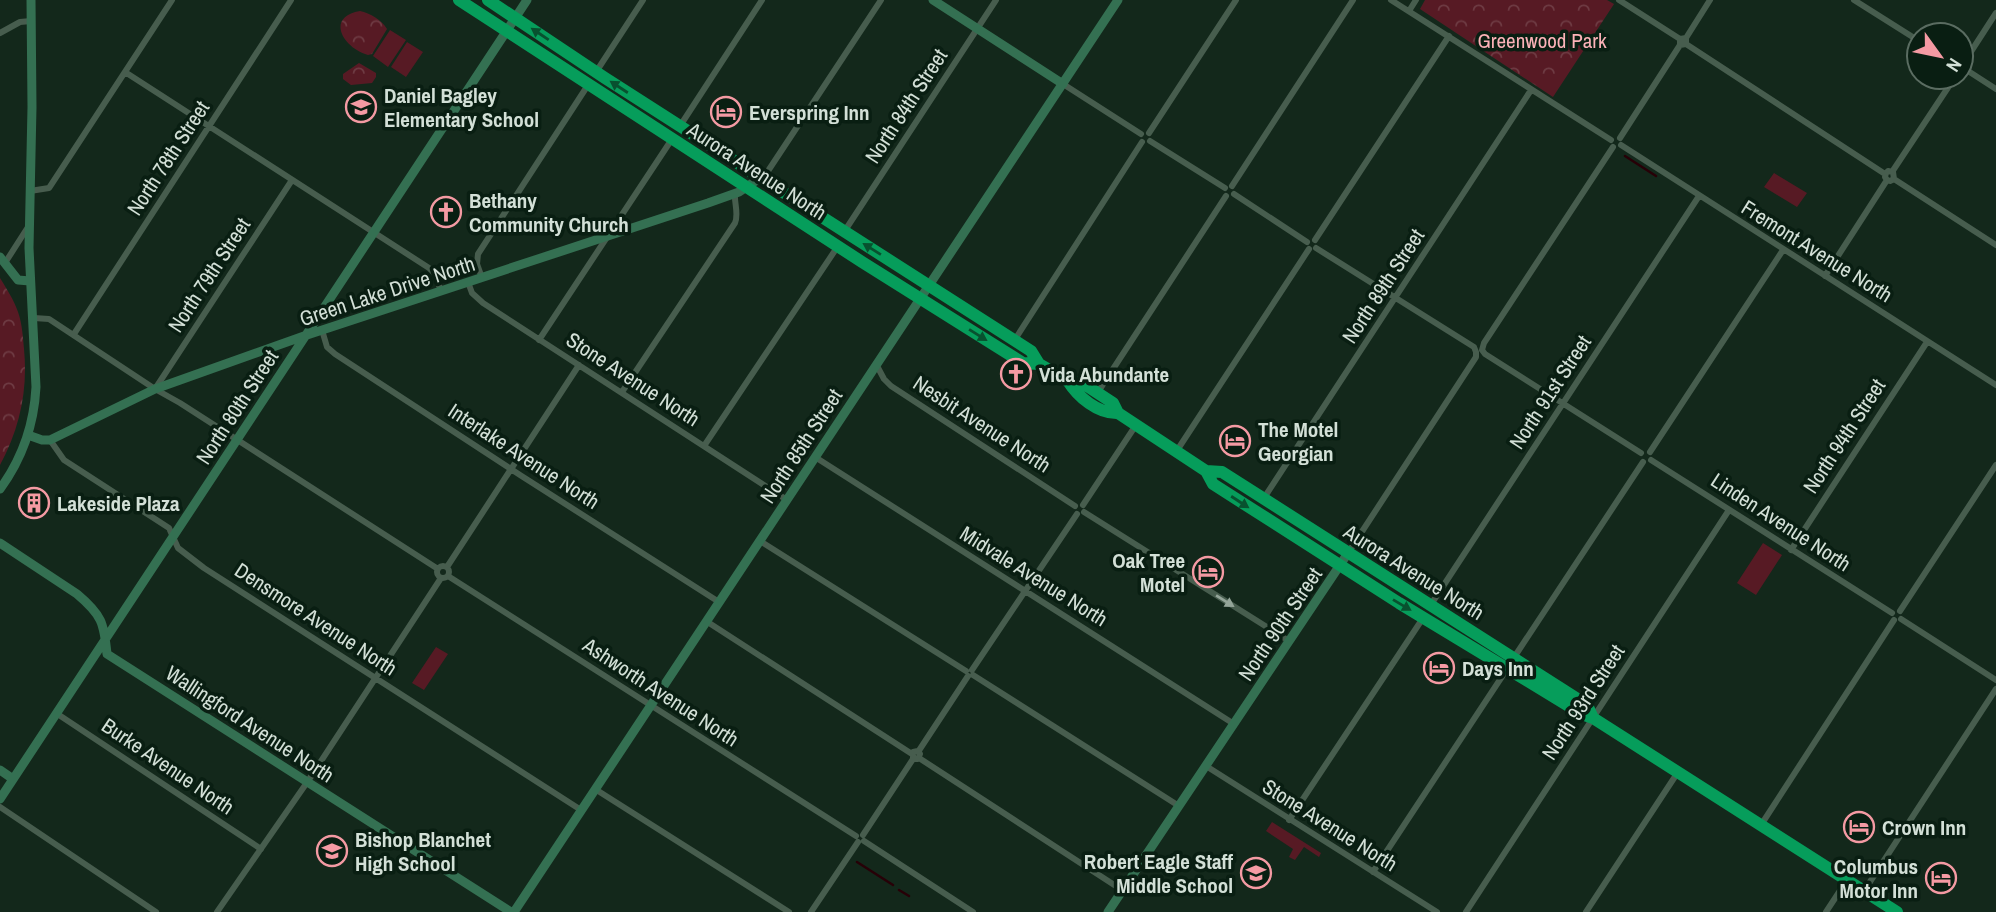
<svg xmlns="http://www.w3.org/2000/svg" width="1996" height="912" viewBox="0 0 1996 912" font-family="'Archivo Narrow',sans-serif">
<defs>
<pattern id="park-crowns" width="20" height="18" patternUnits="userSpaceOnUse" patternTransform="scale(1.75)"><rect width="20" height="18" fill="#571a24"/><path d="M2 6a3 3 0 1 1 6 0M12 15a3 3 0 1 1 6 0" fill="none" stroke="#6e3b43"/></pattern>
</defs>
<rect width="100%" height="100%" fill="#13281b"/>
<!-- green -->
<path fill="#571a24" d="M390 30 406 40 388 67 373 56Z
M407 42 423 52 406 77 391 67Z
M1774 173 1807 193 1797 207 1764 187Z
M1763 543 1782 555 1756 595 1737 583Z
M436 647 448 654 424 690 412 683Z
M1272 822 1321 853 1319 857 1304 847 1295 860 1289 857 1293 849 1266 831Z"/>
<!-- park -->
<path fill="url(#park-crowns)" d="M1425 0H1607L1614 4 1553 97 1420 9Z
M360 11C370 13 382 20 387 29L372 54 368 55C343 48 325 17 360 11Z
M359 63 376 73V77L372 83 351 85 343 79V74Z
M0 278C6 288 14 300 18 312 22 323 23 337 24 349 28 390 20 428 0 465Z"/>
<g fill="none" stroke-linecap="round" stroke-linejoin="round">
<!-- stream -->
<path stroke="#270007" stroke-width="2.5" d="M1625 156 1656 176
M857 862 893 885
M899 890 909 896"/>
<!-- street -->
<path stroke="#475d4e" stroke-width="6" d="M1391 0 1611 140
M1619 0 1680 39
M1854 0 1919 41
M1409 11 1416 0
M0 33 20 22 31 21
M1686 38 1710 0
M1686 44 1885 174
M1963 64 1996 13
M1965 69 1996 89
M125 72 429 268 435 274 441 291
M596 72 643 0
M1063 84 1141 134
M680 126 762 0
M1149 133 1236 0
M1620 138 1680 45V39L1686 38V44L1680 45
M1150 141 1225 188
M1621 145 1996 385
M1613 147 1484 343 1482 350 1485 354 1641 453
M1892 172 1955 77
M760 177 768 171 881 0
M1894 179 1996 245
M1232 186 1353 0
M30 191 49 188 51 185 172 0
M1234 194 1307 242
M844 232 996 0
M1315 240 1449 36
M1316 248 1474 347 1476 352V357L1348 553
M5 263 28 227
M1825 276 1887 180 1885 177 1886 173 1888 171 1893 172 1894 179 1890 181 1887 180
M482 278 477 264 478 254 588 85
M468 282 472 293 483 303 787 500
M34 318 49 319 155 389 180 403 438 569
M322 330 327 347 335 354 520 475 719 602
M74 334 291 0
M539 340 672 139
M1014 341 1142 142
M876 364 884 379 891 386 1075 506
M155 389 292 180
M622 392 735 223C739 214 734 203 735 193
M1098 392 1226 196
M50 440 64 460 169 528 178 548 204 568 581 810
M704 446 838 246
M1176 452 1309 249
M1650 452 1783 250
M815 457 1234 724
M1651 460 1892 613
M1264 498 1531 90
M1083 505 1136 425
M1084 512 1289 641
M760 541 966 671
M1791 550 1927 342
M437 572a6 6 0 1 1 12 0a6 6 0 1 1-12 0Z
M447 567 579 365
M448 576 856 836
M1430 606 1699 196
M1900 611 1996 465
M1901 619 1996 680
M706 621 912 754
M1513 659 1643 462
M972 670 1077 514
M973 675 1179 806
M56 713 261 849
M918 752 968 676
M919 758 1122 890
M1206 766 1437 912
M595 789 789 912
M0 807 156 912
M1289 820 1423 618
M1761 825 1894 620
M863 835 913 759V752L918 751 920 754 918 759H913
M864 841 973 912
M1373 872 1507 669
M1864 891 1996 689
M217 912 308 781 441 578
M811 912 858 842
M1466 912 1729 510
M1586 912 1678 772
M1826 912 1847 880"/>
<!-- secondary -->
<path stroke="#347052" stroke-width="9" d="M933 0 1063 84
M0 257 18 280 30 281
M28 435 42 440H50L155 389 304 336 708 203 739 192 760 178
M0 489C22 459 34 425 36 387L29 248 32 107 31 0
M0 543 77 594C102 615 104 623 107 654L511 912
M0 770 13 779
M0 799 527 0
M514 912 1118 0
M1108 912 1348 553"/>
<!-- highway -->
<path stroke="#069d5b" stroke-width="12" d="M459 0 862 262 1023 363 1039 364
M488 0 605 78 1031 351 1039 364 1068 381 1084 384 1113 403 1118 413
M1068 381C1078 397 1098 414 1118 413L1206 471 1222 472 1587 705 1593 718
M1206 471 1213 484 1399 603 1582 714 1593 718 1897 912"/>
</g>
<!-- one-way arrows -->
<defs><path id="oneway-solid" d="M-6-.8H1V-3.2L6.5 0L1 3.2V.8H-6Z" transform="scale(1.75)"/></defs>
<g fill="#08512f">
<use href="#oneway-solid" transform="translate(540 34) rotate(-146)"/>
<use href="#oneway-solid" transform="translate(619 87) rotate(-147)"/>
<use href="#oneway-solid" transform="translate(872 249) rotate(-148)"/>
<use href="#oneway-solid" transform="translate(978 335) rotate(32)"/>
<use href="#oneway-solid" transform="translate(1240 502) rotate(33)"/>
<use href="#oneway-solid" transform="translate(1402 605) rotate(31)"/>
</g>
<use fill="#94a599" href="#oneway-solid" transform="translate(1225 601) rotate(32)"/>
<!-- icons -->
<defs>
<g id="school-ring" transform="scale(1.575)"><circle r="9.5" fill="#091e12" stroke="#f49aa3" stroke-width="1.5"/><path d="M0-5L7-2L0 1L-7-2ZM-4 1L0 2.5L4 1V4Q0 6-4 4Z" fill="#f49aa3"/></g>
<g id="hotel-ring" transform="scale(1.575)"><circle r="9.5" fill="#091e12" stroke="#f49aa3" stroke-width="1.5"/><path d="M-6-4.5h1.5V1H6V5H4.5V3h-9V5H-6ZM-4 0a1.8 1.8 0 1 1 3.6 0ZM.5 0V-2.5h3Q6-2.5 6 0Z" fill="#f49aa3"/></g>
<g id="church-ring" transform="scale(1.575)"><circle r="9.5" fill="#091e12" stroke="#f49aa3" stroke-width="1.5"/><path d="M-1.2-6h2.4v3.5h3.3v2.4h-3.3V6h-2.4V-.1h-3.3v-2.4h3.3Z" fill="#f49aa3"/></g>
<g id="building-ring" transform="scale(1.575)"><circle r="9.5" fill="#091e12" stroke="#f49aa3" stroke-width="1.5"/><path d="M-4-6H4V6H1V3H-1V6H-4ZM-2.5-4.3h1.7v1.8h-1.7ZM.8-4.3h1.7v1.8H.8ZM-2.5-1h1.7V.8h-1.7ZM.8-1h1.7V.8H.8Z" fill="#f49aa3"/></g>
</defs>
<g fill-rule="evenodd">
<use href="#school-ring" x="361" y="107"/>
<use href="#hotel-ring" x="726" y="112"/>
<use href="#church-ring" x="446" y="212"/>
<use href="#church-ring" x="1016" y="374"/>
<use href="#hotel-ring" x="1235" y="441"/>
<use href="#building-ring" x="34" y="503"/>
<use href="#hotel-ring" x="1208" y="572"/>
<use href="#hotel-ring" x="1439" y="668"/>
<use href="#hotel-ring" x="1859" y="827"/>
<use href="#school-ring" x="332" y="851"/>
<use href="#school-ring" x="1256" y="873"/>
<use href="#hotel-ring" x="1941" y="878"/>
</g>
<g text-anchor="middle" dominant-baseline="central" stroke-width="7" stroke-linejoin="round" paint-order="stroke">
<!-- park labels -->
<g font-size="21" fill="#fcb2b8" stroke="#091e12">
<text x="1542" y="40">Greenwood Park</text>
</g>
<!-- poi labels -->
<g font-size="21" font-weight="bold" fill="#d3e0d7" stroke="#091e12" text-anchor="start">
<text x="384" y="95">Daniel Bagley<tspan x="384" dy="24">Elementary School</tspan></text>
<text x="749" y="112">Everspring Inn</text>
<text x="469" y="200">Bethany<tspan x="469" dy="24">Community Church</tspan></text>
<text x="1039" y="374">Vida Abundante</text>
<text x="1258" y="429">The Motel<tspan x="1258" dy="24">Georgian</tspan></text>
<text x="57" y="503">Lakeside Plaza</text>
<text x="1185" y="560" text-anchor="end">Oak Tree<tspan x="1185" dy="24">Motel</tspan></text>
<text x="1462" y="668">Days Inn</text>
<text x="1882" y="827">Crown Inn</text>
<text x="355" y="839">Bishop Blanchet<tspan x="355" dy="24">High School</tspan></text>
<text x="1233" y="861" text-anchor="end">Robert Eagle Staff<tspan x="1233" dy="24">Middle School</tspan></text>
<text x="1918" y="866" text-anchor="end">Columbus<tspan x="1918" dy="24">Motor Inn</tspan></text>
</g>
<!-- street labels -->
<g font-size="21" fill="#d3e0d7" stroke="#091e12">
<text transform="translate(906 106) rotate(-57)">North 84th Street</text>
<text transform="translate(168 158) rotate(-57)">North 78th Street</text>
<text transform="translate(757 171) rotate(33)">Aurora Avenue North</text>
<text transform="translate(1817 251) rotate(32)">Fremont Avenue North</text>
<text transform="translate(209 275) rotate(-57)">North 79th Street</text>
<text transform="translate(1383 286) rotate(-57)">North 89th Street</text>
<text transform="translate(387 291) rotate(-18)">Green Lake Drive North</text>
<text transform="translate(633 379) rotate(33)">Stone Avenue North</text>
<text transform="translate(1550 392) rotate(-57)">North 91st Street</text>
<text transform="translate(237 407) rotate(-57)">North 80th Street</text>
<text transform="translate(982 424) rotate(33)">Nesbit Avenue North</text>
<text transform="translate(1844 436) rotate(-57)">North 94th Street</text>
<text transform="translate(801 446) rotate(-57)">North 85th Street</text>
<text transform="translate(524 456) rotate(33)">Interlake Avenue North</text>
<text transform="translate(1781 522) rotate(33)">Linden Avenue North</text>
<text transform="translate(1414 572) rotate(32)">Aurora Avenue North</text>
<text transform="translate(1034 576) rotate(32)">Midvale Avenue North</text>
<text transform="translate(316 619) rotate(33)">Densmore Avenue North</text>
<text transform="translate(1280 624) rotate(-56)">North 90th Street</text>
<text transform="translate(661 692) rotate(33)">Ashworth Avenue North</text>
<text transform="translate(1583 702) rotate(-57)">North 93rd Street</text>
<text transform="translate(250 724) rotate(33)">Wallingford Avenue North</text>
<text transform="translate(168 766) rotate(34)">Burke Avenue North</text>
<text transform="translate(1330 825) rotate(32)">Stone Avenue North</text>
</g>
</g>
<!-- north arrow -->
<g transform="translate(1940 56) rotate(123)"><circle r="33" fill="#091e12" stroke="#5a6c61" stroke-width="2"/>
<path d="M0-5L12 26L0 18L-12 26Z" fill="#f49aa3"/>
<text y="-10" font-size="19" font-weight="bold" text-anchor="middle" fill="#d3e0d7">N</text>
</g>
</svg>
